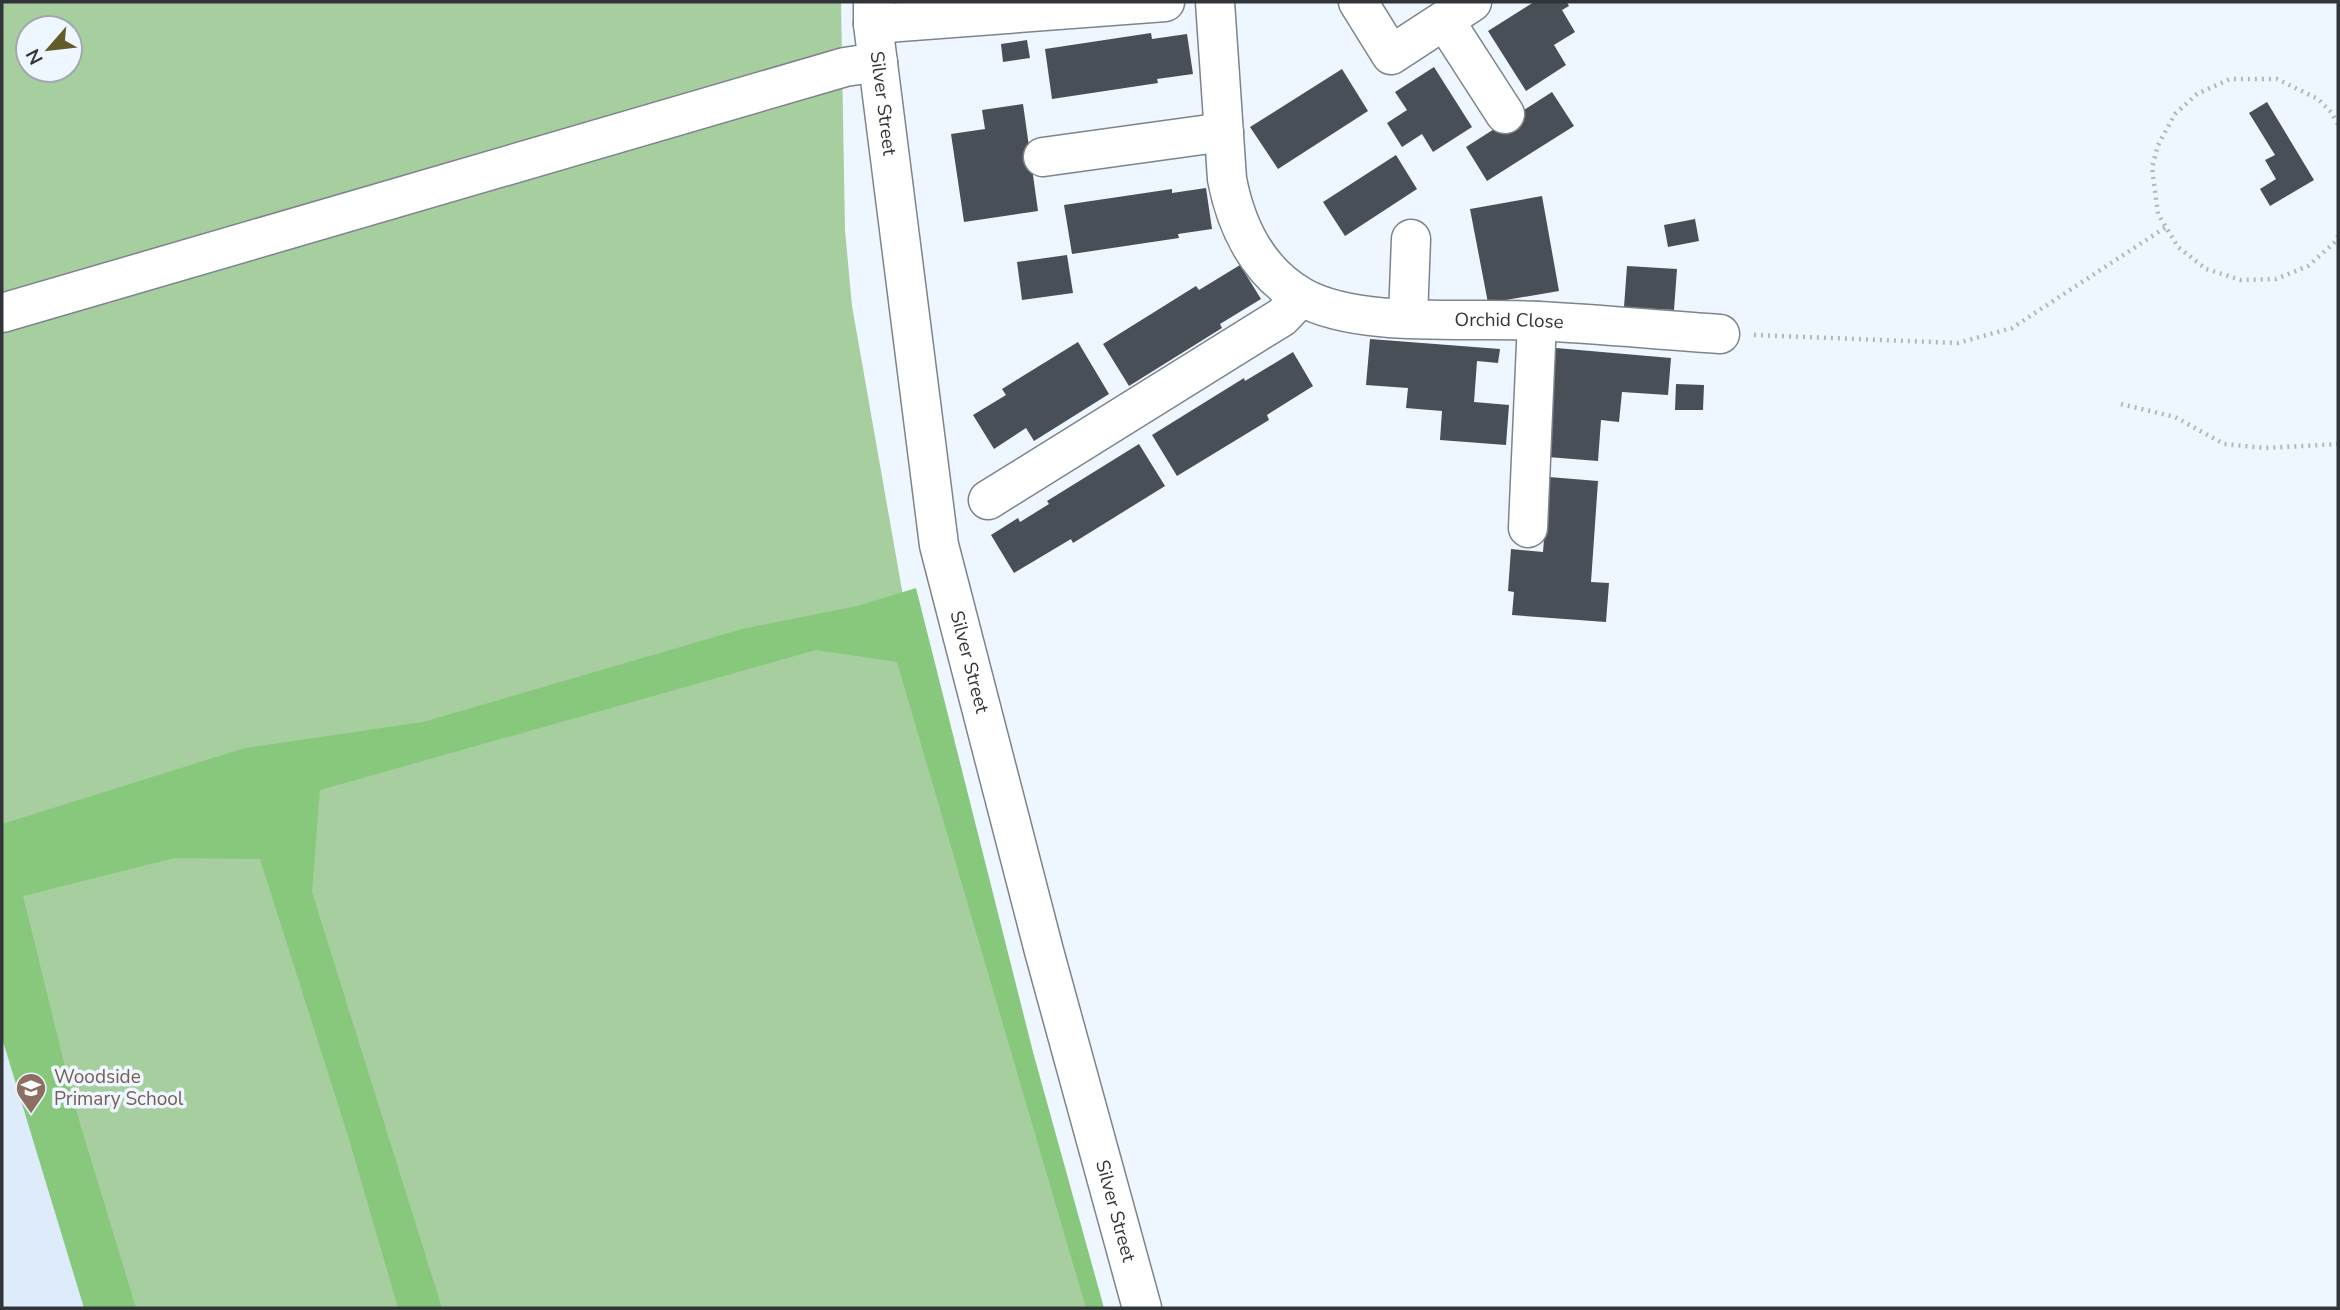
<svg xmlns="http://www.w3.org/2000/svg" width="2340" height="1310" viewBox="0 0 2340 1310" font-family="'Nunito Sans',sans-serif">
<rect width="100%" height="100%" fill="#eef6ff"/>
<!-- built -->
<path fill="#ddebfa" d="M2 922 119 1308H2Z"/>
<!-- green -->
<path fill="#a6ce9f" fill-rule="evenodd" d="M2 2H841L845 230 852 306 912 647 1091 1308H119L2 922ZM28 28H70V70H28Z"/>
<!-- forest -->
<path fill="#87c87c" d="M916 588 1033 1052 1104 1308H1086L897 662 816 650 320 790 312 892 442 1308H398L349 1139 260 859 174 858 23 896 75 1107 136 1308H84L2 1038V824L245 748 423 722 742 629 857 606Z"/>
<!-- building -->
<path fill="#484f56" d="M1534 2H1567L1569 6 1562 10 1575 32 1554 45 1566 65 1526 91 1488 31Z
M1151 33 1152 39 1187 34 1193 74 1157 79 1158 83 1052 99 1045 49Z
M1027 40 1030 58 1003 62 1001 44Z
M1434 67 1472 127 1433 152 1422 134 1402 147 1387 123 1407 110 1395 92Z
M1342 69 1368 111 1278 169 1250 127Z
M1552 92 1574 126 1487 181 1466 147Z
M2267 102 2314 180 2270 206 2260 189 2276 179 2265 160 2275 155 2249 113Z
M1023 104 1038 211 964 222 951 134 985 129 982 110Z
M1396 155 1417 189 1345 236 1323 202Z
M1206 188 1212 229 1178 234 1179 238 1072 254 1064 205 1172 189V193Z
M1542 196 1559 291 1488 303 1470 209Z
M1695 219 1699 241 1668 247 1664 225Z
M1067 255 1073 293 1022 300 1017 262Z
M1240 265 1261 299 1220 324 1222 328 1129 386 1103 344 1196 286 1199 290Z
M1627 266 1677 269 1674 310 1624 307Z
M1370 339 1500 349 1498 363 1477 361 1474 402 1509 405 1506 445 1440 440 1442 411 1406 408 1408 388 1366 385Z
M1078 342 1109 394 1034 441 1026 428 994 449 973 415 1006 395 1002 389Z
M1556 348 1671 358 1668 395 1622 392 1619 422 1601 420 1598 461 1548 457Z
M1293 352 1313 386 1267 415 1269 420 1177 476 1152 435 1244 378 1245 381Z
M1676 384 1704 385 1703 410H1675Z
M1139 444 1165 486 1073 543 1071 539 1014 573 991 535 1018 518 1020 522 1049 504 1047 501Z
M1549 477 1598 481 1591 582 1609 583 1606 622 1512 615 1514 592 1508 591 1511 549 1543 552Z"/>
<g fill="none" stroke-linecap="round" stroke-linejoin="round">
<!-- minor casing -->
<g stroke="#7d848b" stroke-width="41">
<g id="minor">
<path id="s1" d="M873 2V24L939 545 1044 951 1142 1308"/>
<path id="s2" d="M1215 2 1227 179C1236 226 1258 272 1302 297 1359 329 1472 317 1538 321 1599 324 1659 330 1720 334"/>
<path d="M1358 2 1391 55 1472 2"/>
<path d="M1445 21 1505 114"/>
<path d="M873 24 1165 2"/>
<path d="M1043 157 1224 132"/>
<path d="M2 313 845 67 878 62"/>
<path d="M1408 318 1411 239"/>
<path d="M988 500 1282 317 1301 297"/>
<path d="M1528 528 1537 321"/>
</g>
</g>
<!-- path -->
<path stroke="#b1b7be" stroke-width="4.5" stroke-dasharray="2 5" stroke-linecap="butt" d="M2338 124 2331 112 2318 99 2277 79H2230L2197 94 2175 114 2158 145 2152 168 2158 214 2178 247 2206 269 2241 280 2276 279 2308 266 2334 243 2338 236
M1754 335 1958 343 2012 328 2166 227
M2121 404 2175 417 2224 444 2266 448 2338 444"/>
<!-- minor -->
<use href="#minor" stroke="#fff" stroke-width="38"/>
</g>
<!-- icons -->
<defs>
<g id="school-pin" transform="scale(1.575)"><path d="M0 17L-7.5 6A9.5 9.5 0 1 1 7.5 6Z" fill="#8d6e63" stroke="#eef6ff"/><path d="M0-5L7-2L0 1L-7-2ZM-4 1L0 2.5L4 1V4Q0 6-4 4Z" fill="#fff"/></g>
</defs>
<g fill-rule="evenodd">
<use href="#school-pin" x="31" y="1088"/>
</g>
<g text-anchor="middle" dominant-baseline="central" stroke-width="7" stroke-linejoin="round" paint-order="stroke">
<!-- street labels -->
<g font-size="19" fill="#313438" stroke="#eef6ff">
<text stroke="none"><textPath href="#s1" startOffset="102">Silver Street</textPath></text>
<text stroke="none"><textPath href="#s2" startOffset="532">Orchid Close</textPath></text>
<text stroke="none"><textPath href="#s1" startOffset="668">Silver Street</textPath></text>
<text stroke="none"><textPath href="#s1" startOffset="1236">Silver Street</textPath></text>
</g>
<!-- education labels -->
<g font-size="19" fill="#785e54" stroke="#eef6ff" text-anchor="start">
<text x="54" y="1077">Woodside<tspan x="54" dy="22">Primary School</tspan></text>
</g>
</g>
<!-- border -->
<rect width="2340" height="1310" fill="none" stroke="#313438" stroke-width="7"/>
<!-- north arrow -->
<g transform="translate(49 49) rotate(242)"><circle r="33" fill="#eef6ff" stroke="#a2a8af" stroke-width="2"/>
<path d="M0-5L12 26L0 18L-12 26Z" fill="#615c29"/>
<text y="-10" font-size="19" font-weight="bold" text-anchor="middle" fill="#313438">N</text>
</g>
</svg>
